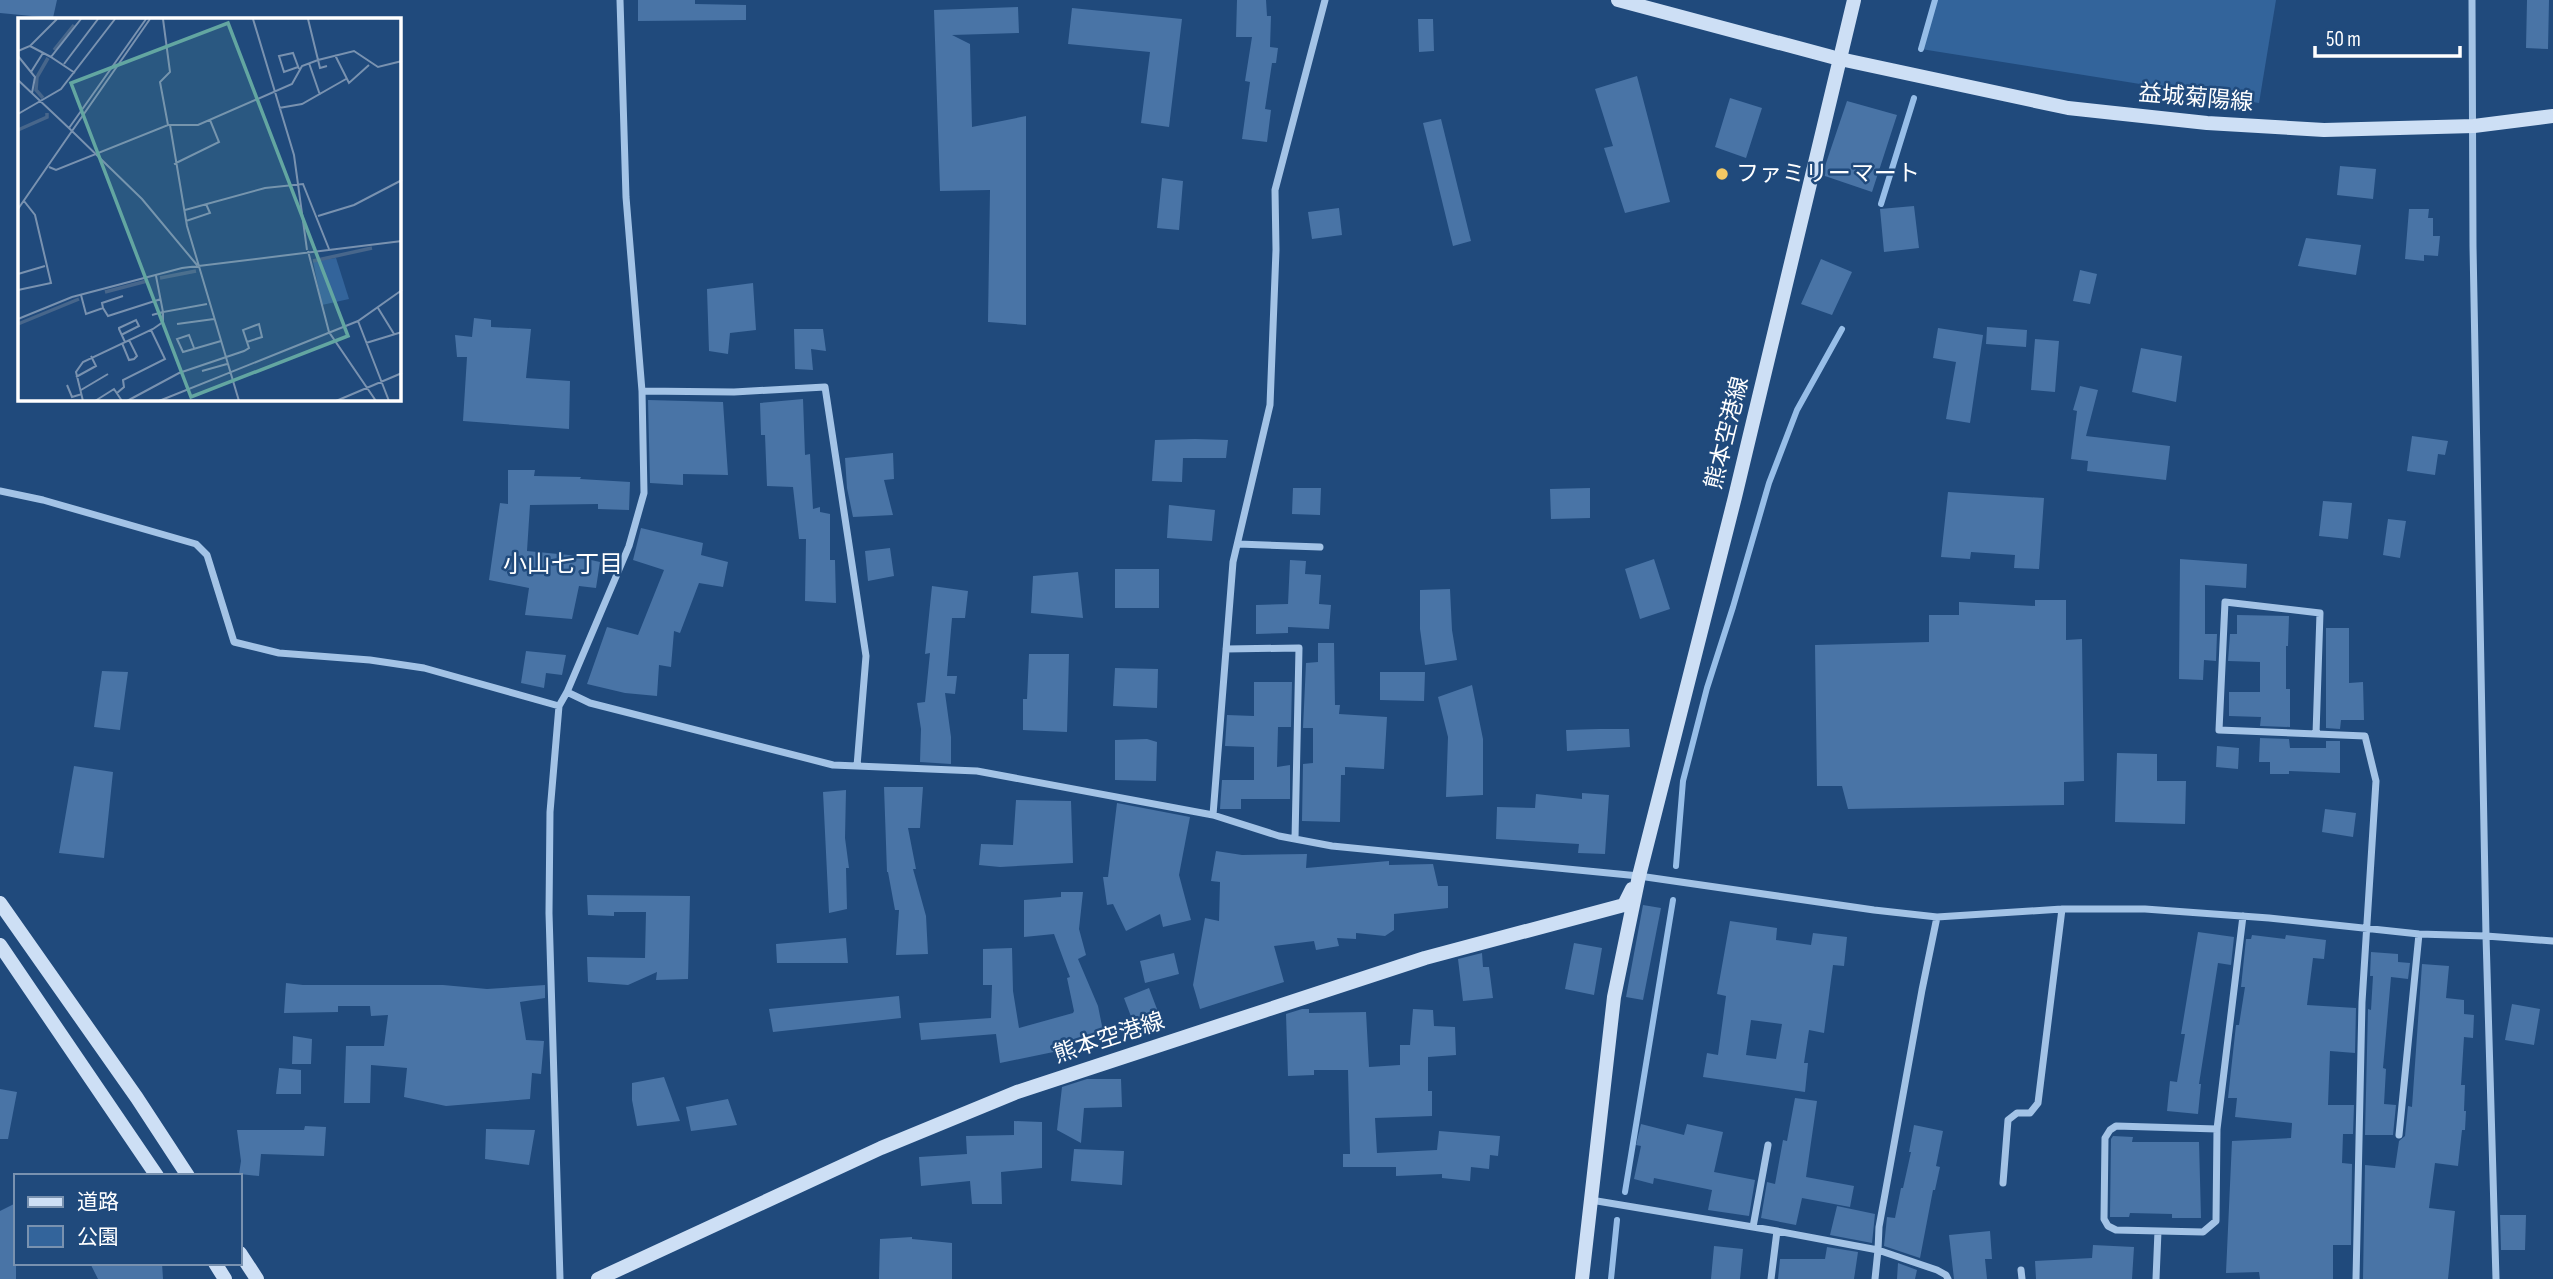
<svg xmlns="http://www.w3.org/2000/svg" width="2553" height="1279" viewBox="0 0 2553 1279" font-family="'Sofia Sans Condensed','Noto Sans JP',sans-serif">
<rect width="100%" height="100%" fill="#204a7c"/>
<!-- green -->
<path fill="#33649b" d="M1934 0H2276L2259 103 1921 49Z"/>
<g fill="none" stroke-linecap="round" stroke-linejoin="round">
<!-- stream -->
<path stroke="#97bee8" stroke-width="6" d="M1921 49 1935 0
M1881 204 1914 98
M1676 866 1683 781 1707 688 1733 607 1769 483 1797 410 1842 329
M1625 1192 1673 900
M1611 1279 1617 1220"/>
</g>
<!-- building -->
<path fill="#4974a6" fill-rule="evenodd" d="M0 0H57L53 18 0 13Z
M638 0H695V4L746 5V20L638 21Z
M1237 0H1266L1267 16H1271L1270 47 1278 48 1276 63H1272L1265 109 1271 110 1267 142 1242 139 1250 82 1245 81 1252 37H1236Z
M2527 0H2549L2548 49 2526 48Z
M1018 7 1019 33 952 35 970 44 972 127 1026 116V325L988 322 990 190 940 191 934 10Z
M1072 8 1182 19 1169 127 1141 123 1150 52 1068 44Z
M1418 19H1433L1434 51 1419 52Z
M1637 76 1670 202 1625 213 1604 148 1613 146 1595 89Z
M1730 98 1762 108 1746 158 1715 147Z
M1847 101 1897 115 1872 192 1822 175Z
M1441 119 1471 241 1453 246 1423 123Z
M2340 166 2376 169 2373 199 2337 195Z
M1162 178 1183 181 1179 230 1157 228Z
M1914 206 1919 248 1884 252 1880 209Z
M1339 208 1342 235 1312 239 1308 212Z
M2409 209H2429L2428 218H2433V236H2440L2438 256 2424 255V261L2405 259Z
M2306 238 2361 245 2356 275 2298 266Z
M1821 259 1852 272 1832 315 1801 304Z
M2080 270 2097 274 2090 304 2073 301Z
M753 283 756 330 730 333 728 354 709 351 707 289Z
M474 318 491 320V327L531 329 526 378 570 381 569 429 463 421 467 357H457L455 335 472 337Z
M1987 327 2027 330 2026 347 1986 344Z
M1938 328 1983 335 1970 423 1946 419 1956 362 1933 358Z
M794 329H823L826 351 811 349 813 370 795 369Z
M2035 339 2059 341 2055 392 2031 390Z
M2141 348 2182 356 2176 402 2132 392Z
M2080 386 2098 390 2086 436 2170 446 2166 480 2087 471 2088 461 2071 459 2077 411 2073 410Z
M803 399 805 455 810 454 813 509 820 507V512L830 514V560H835L836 603 805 601 806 539H799L793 487 767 486 765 435H761L760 403Z
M648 400 723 402 728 475 683 474V485L650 483Z
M2412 436 2448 441 2445 455 2438 454 2435 475 2407 471Z
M1195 439 1228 440 1226 458H1183L1182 482 1152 481 1155 440Z
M893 453 894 479 884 480 893 515 853 517 847 488 845 458Z
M508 470H535L534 476 581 477 580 479 630 482 629 510 598 509V504L530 505 527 551 569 555 600 562 596 588 579 586 572 619 525 615 529 588 489 580 500 503 508 504Z
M1293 488H1321L1320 515 1292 514Z
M1590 488V518L1551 519 1550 489Z
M1948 492 2044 498 2039 569 2014 568 2015 555 1971 552 1970 559 1941 557Z
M2323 501 2352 503 2348 539 2319 536Z
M1169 505 1215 510 1212 541 1167 538Z
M2388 519 2406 521 2400 558 2383 555Z
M641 528 703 543 701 555 728 562 723 587 699 583 680 633 674 631 671 667 659 665 657 696 625 693 587 684 607 627 638 635 664 570 633 560Z
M890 548 894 576 868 581 865 551Z
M1654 559 1670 609 1640 619 1625 569Z
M2180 559 2247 564 2246 588 2205 585V634H2217L2216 661 2204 660 2203 680 2179 679Z
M1290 560 1306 561 1305 574 1321 575 1319 604 1331 605 1329 629 1288 627V633L1256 634V605L1288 604Z
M1115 569H1159V608H1115Z
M1078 572 1083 618 1031 613 1033 576Z
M932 586 968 591 965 618H952L947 676H957L955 694 945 693 951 737V764L920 762 921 729 917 703 925 702 930 653 925 654Z
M1450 589 1452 630 1457 660 1425 665 1420 629V590Z
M2035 600H2066V640L2082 639 2084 781 2064 782V805L1848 809 1842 786H1817L1815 645 1929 642V615H1959V602L2035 606Z
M2237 615 2289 616 2288 646H2286V689H2290V727L2260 726 2261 717 2229 716V692H2260V662L2228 661 2230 634H2237Z
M2326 628H2349V683L2363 682 2364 720H2341L2340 729 2326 728Z
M1318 643H1334L1335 705H1340L1339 714 1387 717 1384 769 1345 767V775H1341L1340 822 1302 821 1303 764 1313 763V728H1303L1306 663 1318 662Z
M526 651 566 655 562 675 546 673 544 688 521 683Z
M1029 654H1069L1067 732 1023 730V699H1027Z
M1115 668 1158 669 1157 708 1113 706Z
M102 671 128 672 120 730 94 727Z
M1380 672H1425L1424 701 1380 700Z
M1254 682H1292L1291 727H1278L1277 767 1290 765V799H1241V809H1220L1222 780H1254V747L1225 746 1227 715 1254 716Z
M1472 685 1483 739V795L1446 797 1448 737 1438 697Z
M1599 729H1629L1630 747 1567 751 1566 730Z
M2260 738 2289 739 2290 748H2326V741H2340V773L2289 771V774H2270V762H2259Z
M1147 739 1157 742 1156 781 1115 780V740Z
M2217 746 2239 748 2238 769 2216 767Z
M2117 753 2157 754V781H2186L2185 824 2115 822Z
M74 766 113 772 104 858 59 853Z
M884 787H923L920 828H908L916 869H913L926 916 928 954 896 955 899 910H895L888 872H887Z
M846 790 845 838 849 868H846L847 909 829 913 823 792Z
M1582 793 1609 795 1605 854 1578 853 1579 844 1496 839 1497 807 1535 808 1536 794 1582 799Z
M1016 800 1071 801 1073 863 1000 867 979 865 981 844 1013 845Z
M1117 803 1190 817 1179 875 1191 920 1163 927 1160 914 1126 931 1113 904 1107 905 1103 877H1108Z
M2325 809 2356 813 2353 837 2322 832Z
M1216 851 1242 855 1307 854 1306 868 1389 861V865L1433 864 1438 886H1448V908L1394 914V930L1385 936 1356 933V939L1337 938 1339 946 1316 950 1314 941 1274 946 1284 982 1200 1009 1193 985 1205 918 1219 921 1220 882 1211 881Z
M1061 892H1083L1079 929 1086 955 1078 959 1098 1006 1104 1036 1066 1040 1068 1049 1000 1063 996 1034 921 1040 919 1023 991 1018 992 985H983V949L1012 948 1013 991 1019 1028 1073 1013 1074 1011 1067 978 1070 977 1054 934 1024 937V900L1061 897Z
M587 895 690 896 688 979 656 980 657 972 628 985 588 982 587 957 645 958 646 912H614V916L588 915Z
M1643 905 1661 908 1643 1000 1626 997Z
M1730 921 1777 928 1776 940 1811 945 1813 933 1847 937 1844 966 1833 965 1824 1033 1809 1030 1804 1063H1808L1805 1092 1703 1077 1707 1053 1718 1055 1726 996 1717 994ZM1751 1020 1782 1024 1776 1059 1746 1055Z
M2198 932 2234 937 2231 965 2218 963 2199 1084H2201L2198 1114 2167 1111 2170 1081 2177 1082 2185 1034H2181Z
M2252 935 2285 939 2286 935 2326 940 2324 959 2313 958 2307 1005 2356 1008 2355 1053 2330 1051 2328 1105H2354L2353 1134H2343L2342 1163 2352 1164 2351 1245H2333V1279H2260L2259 1272 2226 1273 2232 1141 2291 1138 2292 1123 2235 1117 2237 1098H2228L2236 1025H2239L2245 987H2241L2246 939H2251Z
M846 938 848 963H777L776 944Z
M1574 943 1602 948 1594 995 1565 989Z
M2371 952 2398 954V962L2410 963 2408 979 2391 977 2383 1068 2386 1069 2384 1104 2396 1105 2393 1135H2365L2368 1009 2371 1010 2373 976H2370Z
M1174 953 1179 974 1145 983 1140 961Z
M1482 953 1483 967H1489L1493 998 1463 1001 1458 959Z
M2422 964 2449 966 2446 998 2464 1000V1014L2474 1015 2473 1038 2464 1037 2461 1085H2465L2464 1111H2466L2465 1130H2462L2458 1166 2435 1163 2429 1208 2455 1211 2448 1279H2363L2365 1165 2395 1168 2399 1141 2405 1136 2408 1106 2412 1107Z
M286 983 303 985H443L487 989 545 985V998L520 1002 526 1040 544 1041 541 1074 532 1073 530 1099 446 1106 404 1097 407 1068 371 1065 370 1103H344L346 1046H384L388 1015 371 1016 370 1006H338V1012L284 1013Z
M1149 988 1160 1017 1135 1027 1124 998Z
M899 996 901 1018 773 1032 769 1009Z
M2512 1004 2540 1009 2534 1045 2505 1040Z
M1302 1009H1309V1013L1366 1012 1369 1067 1400 1065V1045H1410L1413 1009 1433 1010 1434 1026 1455 1027 1456 1055 1428 1057V1091H1432V1116L1375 1118 1377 1153 1437 1150 1439 1131 1500 1136 1498 1156 1490 1155 1489 1169 1471 1167 1470 1181 1442 1178V1174L1396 1176V1167H1343V1154H1350L1348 1070H1314V1075L1288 1076 1286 1014Z
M293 1036 312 1039 311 1064H292Z
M279 1068 301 1070V1094H276Z
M664 1077 680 1121 637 1126 632 1100V1083Z
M1087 1079H1121L1122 1107 1084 1108 1081 1143 1057 1130 1062 1087Z
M0 1089 17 1092 8 1139H0Z
M1795 1098 1817 1101 1806 1177 1854 1186 1850 1207 1802 1198 1796 1225 1761 1218 1767 1182 1775 1184 1783 1140 1787 1141Z
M728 1099 737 1125 691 1131 686 1107Z
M1014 1121 1042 1122V1168L1001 1172 1002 1204H972L970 1181 921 1186 919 1157 967 1154 966 1136 1014 1135Z
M1641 1124 1684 1135 1687 1124 1723 1132 1714 1172 1755 1180 1749 1216 1708 1210 1712 1190 1654 1178 1653 1184 1634 1179 1641 1146 1636 1145Z
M1914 1125 1943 1131 1936 1166 1940 1167 1935 1190H1933L1920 1258 1884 1246 1887 1217 1895 1218 1901 1188H1903L1911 1152H1909Z
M305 1126 326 1127 324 1156 261 1154 259 1176 239 1174 241 1161 237 1130H304Z
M486 1129 535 1130 529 1165 485 1159Z
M2113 1136 2133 1137 2132 1142H2199L2201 1218H2172V1214L2130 1213 2129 1217H2110L2111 1139Z
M1074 1149 1124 1151 1122 1185 1071 1181Z
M16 1203V1279H0V1211Z
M1837 1206 1875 1214 1872 1243 1830 1235Z
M2500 1215H2526L2525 1250H2501Z
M1990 1231 1992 1259H1985L1987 1279H1954L1949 1235Z
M912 1237V1239L952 1243V1279H879L880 1239Z
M2093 1245 2134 1247 2132 1279H2036L2035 1261 2092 1258Z
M1714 1246 1743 1249 1740 1279H1711Z
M1827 1247 1858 1252 1854 1279H1778L1780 1259H1825Z
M90 1263H162L163 1279H98Z
M1898 1263 1917 1270 1915 1279H1897Z"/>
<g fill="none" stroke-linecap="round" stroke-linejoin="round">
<!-- street -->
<path stroke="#a3c3e6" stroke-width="7" d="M2472 0 2473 246 2486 936 2496 1279
M642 391 734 392 825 387 866 656 857 766
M0 491 43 500 196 544 207 555 234 642 279 653 370 660 424 668 559 706
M1238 544 1320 547
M1226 649 1299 648 1295 839
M567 692 590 703 833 765 977 771 1213 815 1279 836 1332 846 1639 876 1874 910 1937 917 2062 909H2145L2269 918 2419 934 2486 936 2553 941
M2316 734 2320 613 2225 602 2219 730 2365 736 2376 781 2362 1002 2356 1279
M1213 815 1233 562 1270 405 1276 250 1275 190 1325 0
M1937 917 1922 990 1879 1227 1878 1250 1937 1270 1946 1275 1948 1279
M2217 1129 2116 1126 2110 1130 2105 1138 2104 1219 2108 1226 2116 1230 2203 1232 2216 1221 2217 1129 2243 916
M2399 1135 2419 934
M2003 1183 2008 1120 2017 1113H2030L2038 1103 2062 909
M1591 1200 1777 1231 1878 1250 1875 1279
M1753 1227 1768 1145
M2021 1270 2022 1279
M560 1279 549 913 550 812 559 706 567 692 629 546 644 493 642 391 626 197 620 0
M1771 1279 1777 1231
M2156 1279 2158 1231"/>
<!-- secondary -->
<path stroke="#cddff5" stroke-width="14" d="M1618 0 1832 57
M1840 59 2068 108 2207 123 2324 130 2474 126 2553 116
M0 903 137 1098 188 1176
M0 945 157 1176
M240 1253 257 1279
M215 1263 225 1279
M598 1279 881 1148 1017 1092 1425 958 1624 905 1632 889
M1582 1279 1614 997 1639 876 1735 497 1854 0"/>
</g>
<!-- markers -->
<circle fill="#f3c864" stroke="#204a7c" stroke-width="2.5" cx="1722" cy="174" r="7"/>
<g text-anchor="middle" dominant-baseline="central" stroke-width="5" stroke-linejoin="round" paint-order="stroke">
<!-- street labels -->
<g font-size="23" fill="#fff" stroke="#204a7c">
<text transform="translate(2196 98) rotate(5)">益城菊陽線</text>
<text transform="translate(1727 433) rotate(-76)">熊本空港線</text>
<text transform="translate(1109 1038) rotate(-18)">熊本空港線</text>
</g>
<!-- poi labels -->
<g font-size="23" fill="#fff" stroke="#204a7c" text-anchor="start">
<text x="1736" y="174">ファミリーマート</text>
</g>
<!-- neighbourhood labels -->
<g font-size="24" fill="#fff" stroke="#204a7c">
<text x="563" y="564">小山七丁目</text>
</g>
</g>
<!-- overview -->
<g transform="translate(18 18)">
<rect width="383" height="383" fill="#204a7c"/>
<path d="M318 240 331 281 304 287 295 243Z" fill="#33649b"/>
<path fill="none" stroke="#47668b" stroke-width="3.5" d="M36 32 56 7M25 80 18 72 19 59 30 40M0 112 29 99V95M295 243 354 230M142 260 178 253M87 274 129 263M0 306 61 281"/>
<path fill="none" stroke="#7992b0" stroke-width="2" d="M145 1 152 54 142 64 150 107M235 1 276 137 289 232M290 1 302 50 309 48M12 28 33 39M0 33 12 28 39 1M317 37 331 65 351 47M0 38 17 59 14 75M291 45 302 77M46 46 80 1M280 49 266 54 261 38 275 35 281 51M13 54 25 35M57 55 33 39 63 1M0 62 54 113 132 1M261 90 284 86 328 61M0 96 43 71 97 1M152 107 169 208 221 383M51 110 128 1M156 146 201 124 192 102M31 149 38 152 150 107H180L274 66 284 48 300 42 336 33 360 49 384 43M0 191 54 113 124 181 179 247M167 192 247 170 285 166 311 231M300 198 336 187 384 162M168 203 192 195 188 186M290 233 311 314 358 383M0 256 27 248M0 272 33 265 17 197 6 183M63 277 68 296 85 290 90 298 143 281M85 290 84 285 105 278M360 290 376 316M134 297 145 294 138 258M0 301 54 279 164 250 384 223M340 303 371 383M159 306 196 301M103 317 121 308 118 302 101 310V311L107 324M104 325 111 342 116 341 119 338 111 322M348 325 384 314M176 330 171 317 159 321 165 334 203 323M184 353 209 346M58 359 78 348 73 338M49 367 54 379 64 376M63 372 90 356M99 375 106 369 105 362 147 341 133 312M65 383 58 354 65 344 135 311 145 304V294L189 286M77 383 96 371 104 383M109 383 161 355 226 333 231 330 225 312 241 306 244 319 229 324M141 383 340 303 384 272M318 383 384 355"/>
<path fill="#63a6a1" fill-opacity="0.15" stroke="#63a6a1" stroke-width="3.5" d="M210 5 330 318 173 379 53 65Z"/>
<rect width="383" height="383" fill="none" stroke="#fff" stroke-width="3.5"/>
</g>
<!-- legend -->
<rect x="14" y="1174" width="228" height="91" fill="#204a7c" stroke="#7992b0" stroke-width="2"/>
<rect x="28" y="1197" width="35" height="10" fill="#cddff5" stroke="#7992b0" stroke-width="2"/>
<text x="77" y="1209" font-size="21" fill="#ffffff">道路</text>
<rect x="28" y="1226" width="35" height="21" fill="#33649b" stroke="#7992b0" stroke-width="2"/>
<text x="77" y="1244" font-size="21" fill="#ffffff">公園</text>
<!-- scale -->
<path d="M2315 46v10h145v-10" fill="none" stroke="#ffffff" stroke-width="3.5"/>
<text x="2326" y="46" font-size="21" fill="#ffffff" stroke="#204a7c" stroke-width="5" paint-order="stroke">50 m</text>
</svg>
